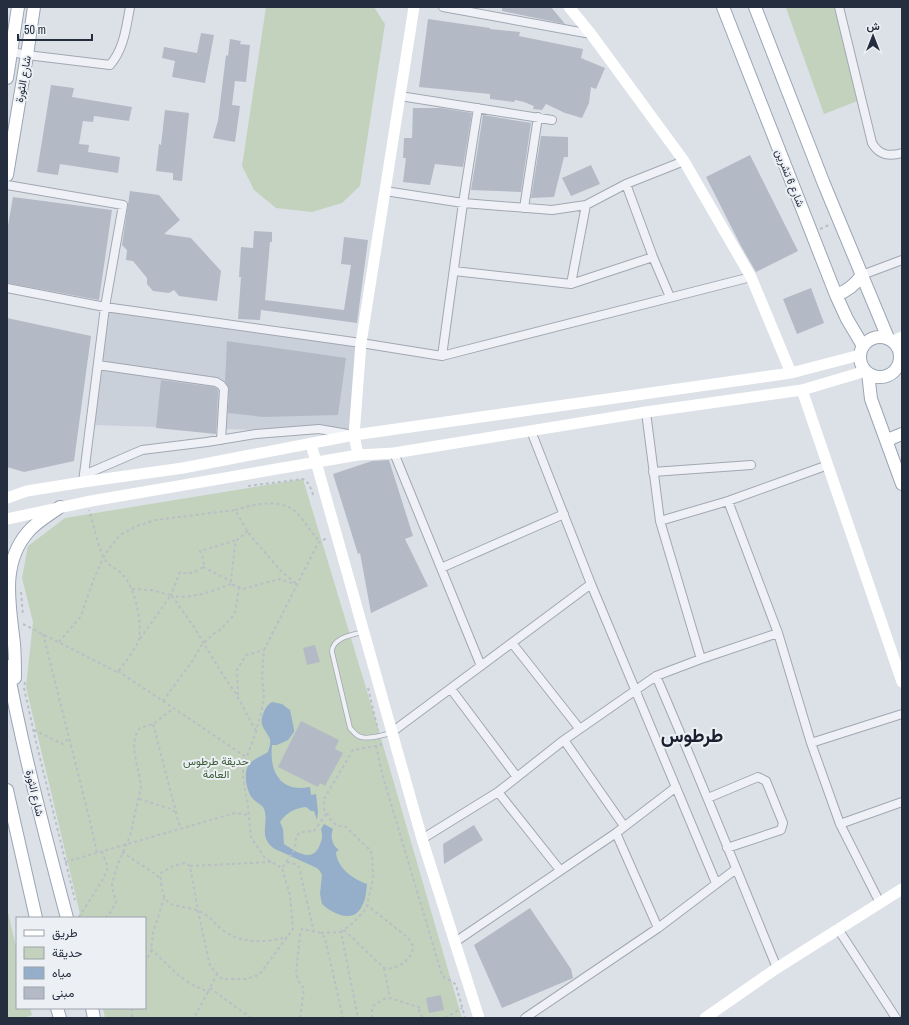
<svg xmlns="http://www.w3.org/2000/svg" width="909" height="1025" viewBox="0 0 909 1025" font-family="'Archivo Narrow',Vazirmatn,sans-serif">
<rect width="100%" height="100%" fill="#dce1e8"/>
<!-- built -->
<path fill="#cad0da" d="M105 307 361 343 351 431H290L91 425Z"/>
<!-- green -->
<path fill="#c2d2bd" d="M266 7H374L385 24 360 186 342 203 312 212 276 208 254 190 242 166Z
M789 7H834L860 100 824 114 786 8Z
M303 479 376 721 462 1018H105L103 1008H145V918H81L26 687 33 622 22 578 28 546 65 518Z
M7 908 17 951V1008H30L32 1015 24 1018H7Z"/>
<!-- water -->
<path fill="#95aeca" d="M272 702 282 704 290 710 294 729V732L288 740 277 745H272C269 771 280 793 310 787L311 795 316 794 318 812 317 820 314 811H311L306 807C295 808 286 813 280 822L283 829 284 844C295 851 311 863 319 847 322 840 323 836 321 829L324 824 333 829C330 836 332 846 339 850L336 852C337 868 353 879 367 884 366 892 366 899 362 906 354 924 333 914 322 904L320 894 322 875 320 871 317 868 275 849C256 837 271 821 263 807 261 804 256 802 253 799 247 792 243 775 248 766 251 760 262 756 268 752 269 748 271 743 270 739 268 734 264 730 262 725 260 717 266 705 272 702Z"/>
<!-- building -->
<path fill="#b3bac5" d="M502 7H551L565 24 502 11Z
M428 19 490 28V29L520 32 519 36 583 49 581 58 605 68 596 89 591 87 589 103 582 118 565 113 546 104 542 110 533 109 534 106 524 102 515 100 514 102 490 99V94L419 87Z
M201 33 214 35 205 83 172 77 175 61 162 58 164 47 197 53Z
M230 39 241 41 240 44 250 45 246 82 235 81 232 105 240 106 235 142 213 138 218 121 226 55 228 56Z
M51 85 74 88 72 97 132 107 129 121 94 116 93 122 83 121 79 144 89 145 88 152 120 157 118 173 60 164 58 175 37 172Z
M413 108H441L472 113 463 167 435 164 430 185 403 182 406 158H403L404 138H412Z
M165 110 189 113 182 181 173 180V173L156 171 159 144 161 145Z
M483 115 531 123 521 192 471 190Z
M541 136 568 137V157H564L554 197 531 198Z
M750 155 798 251 756 272 741 246 706 177Z
M591 165 600 184 571 196 562 178Z
M130 191 159 195 180 220 164 234 191 238 221 271 217 301 179 296 174 290 169 293 153 291 147 284V278L133 261 126 260 127 250 122 245Z
M13 197 112 210 99 300 7 283V231Z
M254 231 272 232V242H270L265 300 344 310 351 265 341 264 344 237 368 240 357 323 261 310 260 320 238 319 241 277H239L241 247 253 248Z
M811 288 824 323 797 334 783 299Z
M7 318 91 336 74 461 24 472 7 467Z
M227 341 346 358 338 415 264 417 228 413 229 389 225 381Z
M161 380 214 387 217 389 218 391 216 434 156 428Z
M389 460 413 536 405 539 428 586 371 613 360 553 358 554 333 474 372 461Z
M315 645 320 662 307 665 303 648Z
M301 721 339 740 335 749 343 753 325 786 320 783 318 787 278 767Z
M474 825 483 840 444 864 443 844Z
M530 908 571 969 573 978 502 1008 474 945Z
M441 995 444 1010 429 1013 426 998Z"/>
<g fill="none" stroke-linecap="round" stroke-linejoin="round">
<!-- lane casing -->
<g stroke="#a1a8b2" stroke-width="5.5">
<path id="lane" d="M363 632C351 635 332 638 332 652L350 728C353 731 356 736 361 737 368 739 384 735 391 733"/>
</g>
<!-- street casing -->
<g stroke="#a1a8b2" stroke-width="10">
<path id="street" d="M443 7 591 34
M839 7 872 143C879 155 889 157 902 153
M7 51 27 55 110 65C124 49 126 28 130 7
M400 96 552 120
M626 184 653 257 670 297
M7 185 123 205 105 307 83 482
M385 191 463 203 552 210 586 205 626 184 684 161
M524 208 538 117
M454 271 571 284 653 257
M862 275 902 260
M571 284 586 205
M7 288 105 307 361 343 442 356 751 277
M442 356 463 203 478 108
M98 365 216 382 221 385 224 389 221 440
M646 412 660 521 701 659
M531 431 591 584 716 883
M394 453 481 666
M653 472 751 465
M84 475 142 450 207 442 256 434 319 429 348 434
M728 501 778 633 811 743 840 824 880 903
M660 521 728 501 828 465
M441 568 564 514
M512 643 579 728
M656 676C698 773 737 871 777 968
M451 689 517 777
M392 732 591 584
M564 740 624 826
M811 743 902 714
M498 792 560 870
M708 798 758 777 766 781 783 823 781 830 727 848
M840 824 902 802
M616 833 658 928
M422 839 498 792 564 740 656 676 701 659 778 633
M838 929 896 1018
M455 942 616 833 676 787
M525 1018 658 928 736 869"/>
</g>
<!-- primary casing -->
<g stroke="#9ba5b4" stroke-width="14">
<path id="primary" d="M723 7 836 295 847 319 863 346
M755 7 824 184 888 338
M7 78 18 7
M7 175 27 55 34 7
M836 295C848 291 855 285 862 275
M860 357a20 20 0 1 1 40 0a20 20 0 1 1-40 0Z
M868 373 871 399 902 484
M887 442 892 438 902 434
M7 666C23 751 45 835 67 918
M15 678C15 667 15 655 14 644 10 606 0 564 28 532 36 522 49 515 60 507
M7 790 36 918
M57 1008 60 1018
M92 1008 94 1018"/>
</g>
<!-- path -->
<path stroke="#babec6" stroke-width="2" stroke-dasharray="3 3" stroke-linecap="butt" d="M820 229 831 224
M248 486 303 479 309 484 314 497
M248 531 237 540 235 545 231 581V584L243 589 279 579 298 585 281 571 250 535 246 529 235 510C254 504 284 497 299 515 306 524 312 533 320 542
M203 567 231 581
M231 584C215 590 188 601 171 595L180 572C188 575 197 572 204 566L203 558 200 551 237 540
M132 589 151 590 171 595 140 639
M21 592 23 616
M172 596 194 627 221 672 236 694 256 731
M23 624 117 672C123 666 137 647 139 639 142 621 135 588 123 575 118 569 110 567 105 560 99 551 93 522 89 510
M43 634 91 825 97 853
M59 642 81 616 93 581 105 554 120 535 137 526 155 520 235 510
M118 671 163 701 193 660 201 646 212 635 221 629 234 615 236 608 239 588
M25 682 24 688 36 742 75 900
M368 688 378 730
M238 695 237 670 246 655 264 650
M163 701 246 757
M153 724 177 816
M34 730 63 744 69 738
M376 746 383 777 442 975C446 980 452 980 456 985L465 1018
M139 799 171 809 175 812
M326 814 314 831 301 832 296 836 295 849 282 868 265 858 251 837 248 807 243 778V767L256 732 262 709 264 695 262 676 264 650 318 543 327 538
M177 817 181 829
M122 852 155 874 161 879
M65 862 235 813 249 815
M271 862 190 866 198 911 210 966 222 979H246L259 975 293 929 290 895 282 868
M287 862 298 865 300 871 314 932
M190 866 185 863 173 866 161 873C160 883 162 898 170 904 181 907 193 908 203 913 211 917 216 926 224 931 243 944 266 943 287 937
M79 917 102 881 108 868 102 851
M105 918 111 912 116 902 112 888V884L117 866 130 836 141 787C140 770 127 742 140 728L153 724 174 708
M344 930 384 968C395 971 412 960 413 948 413 944 410 941 407 937L367 905
M341 932 353 923 366 909 372 884 373 875 372 854 368 848 346 827 339 826 336 825 331 820 324 809V799L353 750 381 745V742
M321 933 341 932 358 1018
M151 949 178 975 191 984 208 992 194 1018
M145 963 151 951 153 933 164 898
M384 968 390 998
M210 988 251 1018
M208 992 217 974
M132 1008V1018
M300 1018 304 989 298 980 296 974 300 934 302 929 321 933 325 938 343 1018
M372 1018V1009L373 1006 384 999 390 998 421 1008 419 1010 420 1014 423 1018
M445 1018 462 1008"/>
<!-- lane -->
<use href="#lane" stroke="#eff1f6" stroke-width="4"/>
<!-- street -->
<use href="#street" stroke="#eff1f6" stroke-width="8"/>
<!-- secondary -->
<path stroke="#fff" stroke-width="11" d="M569 7 591 34 684 161 751 277 791 373
M892 341 902 337
M900 360 902 358
M802 390 902 682
M311 444 422 839 479 1018
M358 455 354 435 361 343 414 7
M7 498 27 491 83 482 183 468 354 435 791 373 860 355
M7 519 91 501 358 455 394 453 646 412 802 390 866 371
M705 1018 777 968 902 889"/>
<!-- primary -->
<use href="#primary" stroke="#fff" stroke-width="12"/>
</g>
<g text-anchor="middle" dominant-baseline="central" stroke-width="4" stroke-linejoin="round" paint-order="stroke">
<!-- street labels -->
<g font-size="11" fill="#252e3f" stroke="#ecf0f5">
<text transform="translate(23 79) rotate(-80)">شارع الثورة</text>
<text transform="translate(790 178) rotate(68)">شارع 6 تشرين</text>
<text transform="translate(35 793) rotate(77)">شارع الثورة</text>
</g>
<!-- park labels -->
<g font-size="11" fill="#395b32" stroke="#ecf0f5">
<text x="216" y="761">حديقة طرطوس<tspan x="216" dy="13">العامة</tspan></text>
</g>
<!-- town labels -->
<g font-size="19" font-weight="bold" fill="#181f2f" stroke="#ecf0f5">
<text x="692" y="735">طرطوس</text>
</g>
</g>
<!-- border -->
<rect width="909" height="1025" fill="none" stroke="#252e3f" stroke-width="16"/>
<!-- legend -->
<rect x="16" y="917" width="130" height="92" fill="#ecf0f5" stroke="#9ca2ac"/>
<rect x="24" y="930" width="20" height="6" fill="#ffffff" stroke="#9ca2ac"/>
<text x="52" y="937" font-size="12" fill="#252e3f">طريق</text>
<rect x="24" y="947" width="20" height="12" fill="#c2d2bd" stroke="#9ca2ac"/>
<text x="52" y="957" font-size="12" fill="#252e3f">حديقة</text>
<rect x="24" y="967" width="20" height="12" fill="#95aeca" stroke="#9ca2ac"/>
<text x="52" y="977" font-size="12" fill="#252e3f">مياه</text>
<rect x="24" y="987" width="20" height="12" fill="#b3bac5" stroke="#9ca2ac"/>
<text x="52" y="997" font-size="12" fill="#252e3f">مبنى</text>
<!-- north arrow -->
<g transform="translate(873 36)" stroke="#ecf0f5" stroke-width="3" paint-order="stroke">
<path d="M0-3L7 15L0 10L-7 15Z" fill="#252e3f"/>
<text y="-6" font-size="11" font-weight="bold" text-anchor="middle" fill="#252e3f">ش</text>
</g>
<!-- scale -->
<path d="M18 34v6h74v-6" fill="none" stroke="#252e3f" stroke-width="2"/>
<text x="24" y="34" font-size="12" fill="#252e3f" stroke="#ecf0f5" stroke-width="3" paint-order="stroke">50 m</text>
</svg>
